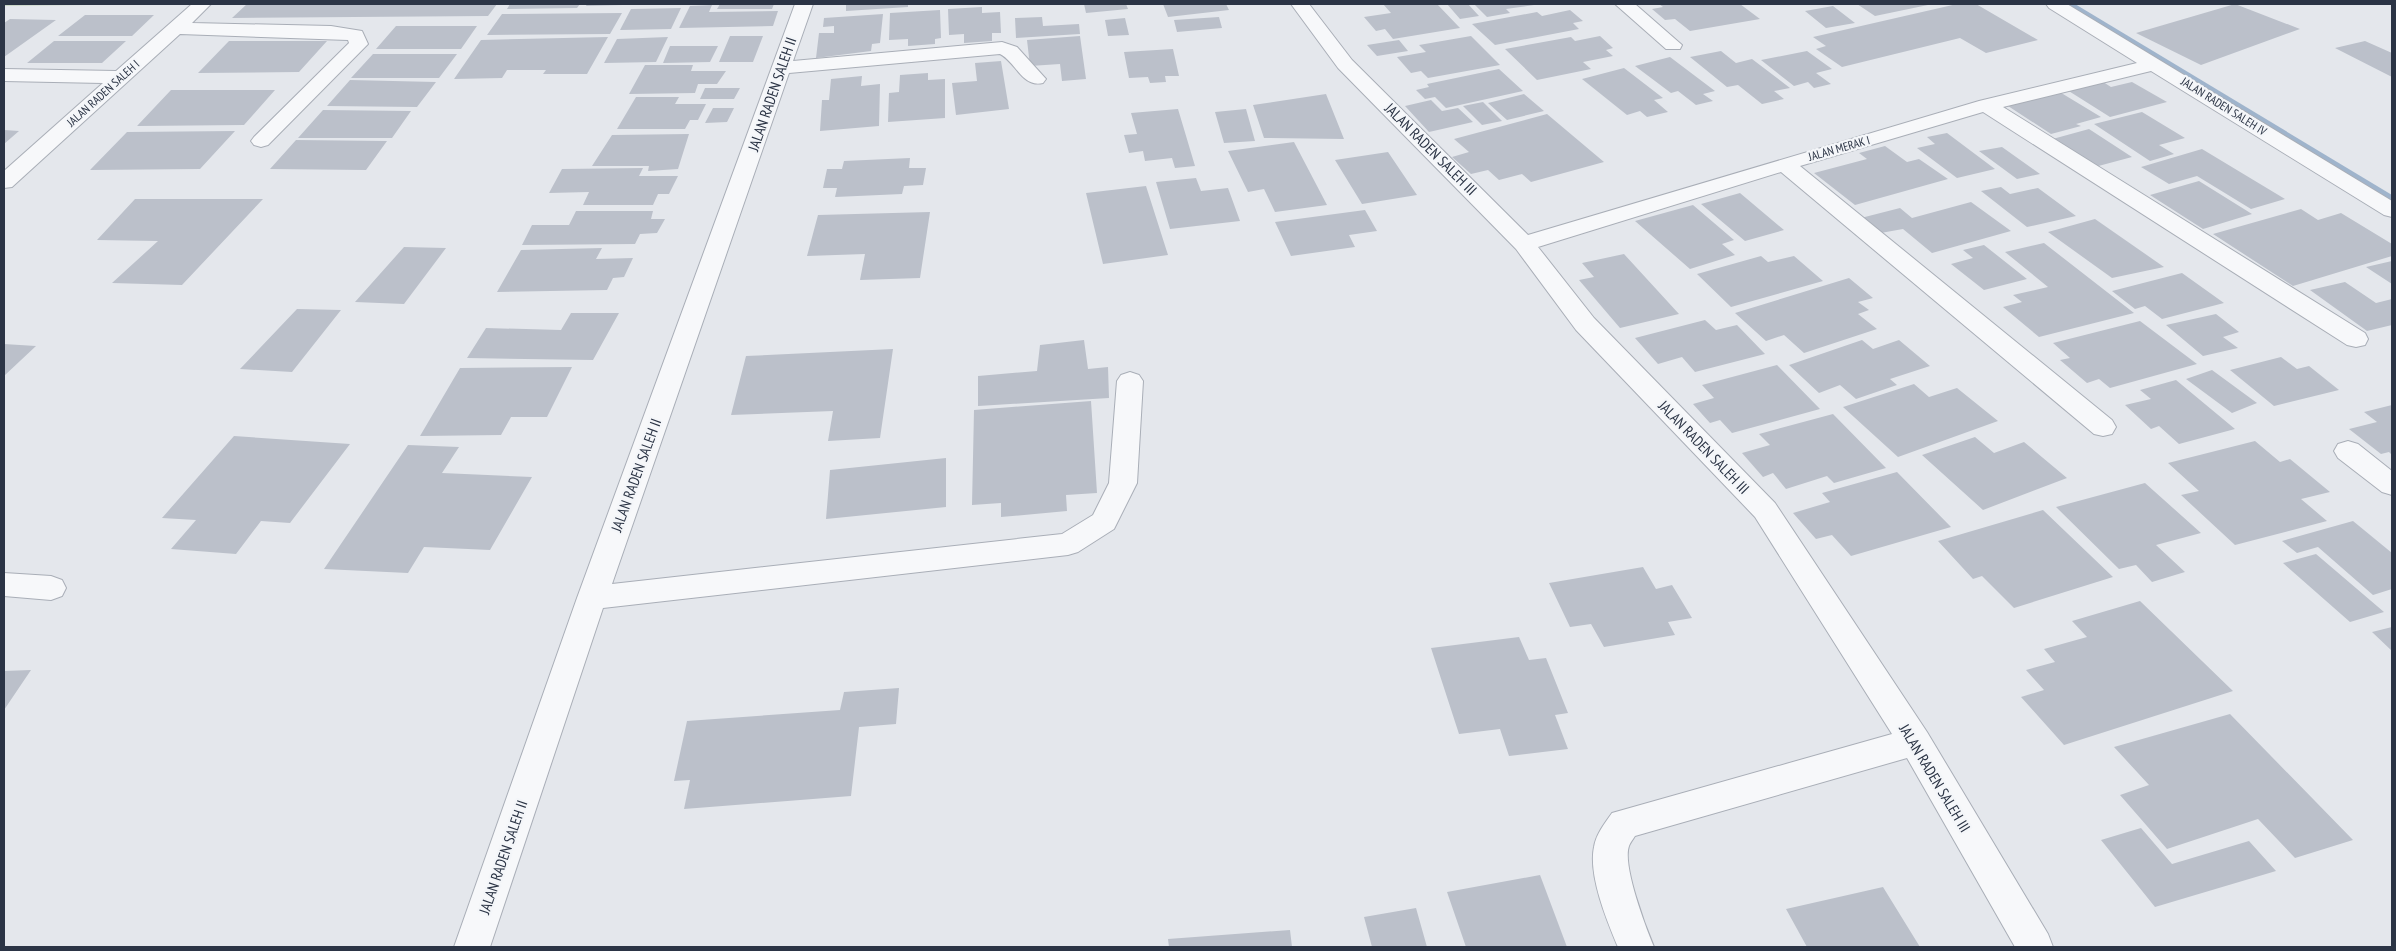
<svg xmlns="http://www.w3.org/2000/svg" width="2396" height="951" viewBox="0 0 2396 951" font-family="'PT Sans Narrow',sans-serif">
<rect width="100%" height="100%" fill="#e4e7ec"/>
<!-- green -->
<path fill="#c9d6c5" d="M4 4H171L4 6Z"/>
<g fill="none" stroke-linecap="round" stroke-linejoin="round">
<!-- stream -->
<path fill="#9fb4cc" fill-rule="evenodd" d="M2061 4H2075L2392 195V205L2387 204Z"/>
</g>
<!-- building -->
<path fill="#bbc0ca" d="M247 4H497L488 16 232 18Z
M510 4H580L577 8 507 9Z
M587 4H623V5L586 6Z
M720 4H774L772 9H717Z
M846 4H908V7L846 11Z
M1084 4H1126L1128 9 1086 13Z
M1163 4H1226L1229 10 1168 17Z
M1383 4H1437L1460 28 1393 39 1385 29 1376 31 1364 17 1391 13Z
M1447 4H1468L1479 16 1460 19Z
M1474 4H1534V5L1506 9 1510 13 1487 17Z
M1659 4H1740L1760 19 1690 31 1675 19 1665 20 1652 9 1663 7Z
M1857 4H1928V5L1875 16Z
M1957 4H1976L2038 40 1986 53 1960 38 1842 67 1816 49 1826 46 1813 37Z
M2235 4 2300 29 2201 65 2136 33Z
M712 5 709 12 778 11 773 26 679 28 690 6Z
M1833 6 1855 23 1826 28 1805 11Z
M982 7V13L1000 12 1001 33H992V41L964 43V34L949 35 948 9Z
M681 8 671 29 620 30 631 9Z
M940 10 941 38 935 39V44L908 46V39L889 40 890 13Z
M1570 10 1583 21 1573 23 1579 29 1495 45 1472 24 1537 12 1542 16Z
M622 13 610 34 487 35 502 14Z
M883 14 880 43 872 44 871 51 816 58 819 33H834V26L823 27 824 18Z
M85 15H154L132 36H58Z
M1042 17 1043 26 1079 24 1080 34 1016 38 1015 18Z
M1219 17 1222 28 1177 32 1174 20Z
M1125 18 1129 35 1108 36 1105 20Z
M10 19 56 20 4 57V23Z
M396 26H477L461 49H376Z
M730 36H763L753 62H719Z
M1080 36 1086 79 1062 81 1060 64 1030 66 1027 40Z
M1471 36 1500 65 1428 78 1421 71 1411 73 1397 57 1426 52 1419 45Z
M1600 36 1613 48 1606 50 1613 56 1583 62 1591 69 1537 80 1505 49 1571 37 1575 41Z
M608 37 587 74H543L546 70H507L502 78 454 79 481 40Z
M668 37 656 62 604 63 617 39Z
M1399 40 1408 51 1377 56 1367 45Z
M54 41H126L102 63H27Z
M229 41H327L299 72 198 73Z
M2365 41 2392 53V77L2335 48Z
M670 46H718L710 62 663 63Z
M1173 49 1179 76H1165L1166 82 1150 83 1148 77 1129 78 1124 52Z
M1721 51 1736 63 1752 59 1790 88 1774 91 1784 99 1762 104 1738 85 1727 87 1690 57Z
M1807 51 1832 69 1816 73 1831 84 1814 88 1808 82 1794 86 1761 60Z
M373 54H457L439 78H351Z
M1670 57 1715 91 1703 94 1713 101 1696 105 1678 91 1671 93 1635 66Z
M1001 61 1009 109 956 115 952 83 977 81 975 63Z
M645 65H693L691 71H726L717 84H698L695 93 629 94Z
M1624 68 1663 98 1654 100 1668 112 1647 117 1640 111 1627 115 1582 79Z
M1499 69 1523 91 1446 108 1435 97 1425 99 1416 90 1429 87 1427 84Z
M928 73V80L945 79V118L888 122 889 93 899 92 900 75Z
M862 76 861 86 880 84 879 126 820 131 822 100H829L831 79Z
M350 80 436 82 417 107 327 106Z
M2100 80 2111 87 2132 82 2167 102 2110 117 2064 88Z
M705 88H740L734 99H700Z
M171 90H275L244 125 137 126Z
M2058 91 2101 117 2076 124 2081 126 2051 134 2005 104Z
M1326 94 1344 139 1264 138 1253 105Z
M1524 94 1544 111 1507 120 1488 103Z
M636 97H679L675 104H706L698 120H690L685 129H617Z
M1431 100 1442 111 1458 108 1473 122 1429 132 1405 106Z
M1483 102 1502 121 1482 125 1463 106Z
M713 108H734L727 122 705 123Z
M1178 109 1195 166 1175 168 1172 158 1145 161 1143 151 1129 153 1124 135 1137 134 1131 113Z
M1246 109 1255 141 1224 143 1215 112Z
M323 110 411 111 392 138H298Z
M2142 112 2185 138 2159 145 2174 154 2150 161 2094 124Z
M1547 114 1604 162 1531 182 1522 174 1499 180 1488 170 1471 174 1452 157 1469 152 1454 139Z
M2089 129 2132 157 2091 168 2049 140Z
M4 130 19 131 4 144Z
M235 131 200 169 90 170 127 132Z
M1947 133 1995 169 1957 178 1917 148 1935 144 1927 137Z
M689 134 678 169 648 171 649 166H592L612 135Z
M296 140 387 141 366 170 270 169Z
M1294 142 1327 205 1275 212 1264 189 1248 192 1228 151Z
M1885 146 1907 162 1919 159 1948 179 1855 205 1814 173 1867 159 1859 153Z
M2002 147 2040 174 2017 179 1979 151Z
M2202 149 2285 199 2251 209 2197 176 2169 184 2141 167Z
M1388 152 1417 195 1362 204 1335 160Z
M910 158 909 168H926L923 185 904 186 902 194 835 197 837 188H823L827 169H842L844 161Z
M643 168 639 176H678L669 194H658L653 205H583L589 192 549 193 562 169Z
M1196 178 1201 191 1228 188 1240 221 1170 229 1156 182Z
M2199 181 2252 214 2203 229 2150 195Z
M1146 186 1168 255 1103 264 1086 193Z
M2001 187 2010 194 2038 188 2076 216 2027 227 1981 191Z
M1740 193 1784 230 1745 241 1701 204Z
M135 199H263L182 285 112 283 158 241 97 240Z
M1971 202 2011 231 1932 253 1903 229 1875 234 1857 219 1900 208 1912 218Z
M1693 205 1734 240 1722 244 1735 255 1690 269 1635 221Z
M2301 209 2318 220 2341 213 2392 244V256L2293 286 2213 234Z
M1365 210 1377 231 1349 235 1355 247 1291 256 1275 222Z
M576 211H653L651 219H665L657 233 640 234 635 244 522 245 532 225H569Z
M930 212 920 278 860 280 865 254 807 256 818 215Z
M2095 219 2164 267 2112 278 2048 232Z
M2044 243 2134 313 2039 337 2003 307 2022 302 2013 295 2048 287 2005 252Z
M1984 245 2027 279 1984 290 1951 264 1973 258 1963 250Z
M404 247 446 248 404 304 355 302Z
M602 248 596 259 633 258 624 277 613 278 607 290 497 292 521 250Z
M1624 254 1679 314 1620 328 1579 280 1594 277 1582 263Z
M1761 256 1768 262 1794 256 1823 281 1731 307 1697 274Z
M2392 261V284L2366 267Z
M2182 273 2224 303 2162 319 2145 306 2135 309 2112 291Z
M1849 278 1873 298 1858 302 1869 310 1858 314 1877 329 1804 353 1784 335 1766 341 1735 313Z
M2345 282 2376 303 2392 299V325L2367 331 2310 290Z
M297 309 341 310 292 372 240 369Z
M571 313H619L593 360 467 358 486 328 561 330Z
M2216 314 2239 332 2223 337 2238 348 2203 356 2166 325Z
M1705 320 1716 330 1737 325 1765 354 1695 372 1682 357 1658 364 1635 338Z
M2140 321 2197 364 2110 388 2099 379 2087 383 2060 360 2070 358 2053 343Z
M1084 340 1088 369 1108 367 1109 398 978 406V376L1037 371 1040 345Z
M1862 340 1873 349 1899 340 1930 366 1890 379 1897 385 1856 399 1840 385 1819 393 1789 365Z
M4 344 36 346 4 376Z
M893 349 880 438 828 441 833 411 731 415 746 356Z
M2281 357 2297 369 2309 366 2339 390 2274 406 2230 370Z
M1777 365 1820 409 1732 433 1720 420 1710 423 1693 404 1714 398 1702 385Z
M572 367 547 417H511L501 435 420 436 460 368Z
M2212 370 2257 403 2232 413 2186 379Z
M2176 380 2235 429 2179 444 2159 426 2151 429 2125 405 2151 399 2140 390Z
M1914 384 1929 397 1957 388 1998 421 1898 457 1843 407Z
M1091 401 1097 493 1066 495 1067 511 1001 517V503L972 505 974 410Z
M2392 405V455L2389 452 2381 454 2349 429 2377 422 2364 412Z
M1833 414 1886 468 1834 483 1827 476 1786 489 1773 473 1763 477 1742 453 1770 445 1759 434Z
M234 436 350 444 290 523 261 521 236 554 171 549 196 520 162 518Z
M1975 437 1994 453 2024 442 2067 478 1983 510 1922 455Z
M2255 441 2280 462 2290 459 2330 492 2301 499 2327 521 2235 545 2181 495 2199 491 2168 463Z
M408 445 459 447 442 473 532 477 490 550 424 547 408 573 324 569Z
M946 458V507L826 519 830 470Z
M1897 472 1951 527 1851 556 1832 535 1816 539 1793 513 1830 502 1822 493Z
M2145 483 2201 533 2156 545 2185 572 2152 582 2136 565 2119 569 2056 507Z
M2043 510 2113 577 2014 608 1982 576 1973 579 1938 541Z
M2353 521 2392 553V589L2373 595 2318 547 2297 553 2282 541Z
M2316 554 2384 612 2350 622 2283 563Z
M1643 567 1656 589 1672 585 1692 618 1668 622 1675 635 1604 647 1591 624 1570 627 1549 583Z
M2140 601 2233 691 2064 745 2021 697 2044 690 2026 670 2055 662 2044 649 2087 637 2072 621Z
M2392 627V651L2372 632Z
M1519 637 1529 660 1546 658 1568 713 1555 715 1568 749 1509 756 1500 729 1459 734 1431 648Z
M31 670 4 710V671Z
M899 688 896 724 859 727 851 796 684 809 690 780 674 781 687 721 840 710 844 692Z
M2230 714 2353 840 2295 858 2258 819 2167 849 2120 795 2149 785 2114 747Z
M2141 828 2172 864 2249 841 2276 871 2155 907 2101 840Z
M1540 875 1567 947H1466L1447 892Z
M1883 887 1920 947H1807L1786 909Z
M1416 908 1427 947H1372L1364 917Z
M1290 930 1292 947H1169L1168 939Z"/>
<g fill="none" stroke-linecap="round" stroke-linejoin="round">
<!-- minor casing -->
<g stroke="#a9aeb7" stroke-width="2">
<path id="minor" d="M192 4H211L192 23 331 26 362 31 368 44 268 145 261 147 254 145 251 141 254 137 349 43 348 40 180 34 12 187 4 188V171L103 83 4 81V69L116 71Z
M795 4H813L793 61 1002 42 1017 47 1046 79 1043 83C1022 88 1016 62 1000 54L789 73 612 584 1062 534 1093 515 1109 483 1117 381 1121 375 1130 372 1139 375 1143 381 1137 483 1114 529 1078 552 1068 555 603 608 490 947H454L577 598Z
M1291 4H1309L1352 60 1528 235 1979 101 2137 63 2049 8 2046 4H2067L2392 201V217L2384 215 2151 71 2003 107 2365 333 2368 339 2365 345 2356 347 2347 345 1983 112 1800 166 2112 420 2116 427 2112 434 2103 436 2094 434 1781 172 1538 247 1594 318 1775 503 1927 732 2048 934 2053 947H2015L1907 758 1635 836C1633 839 1630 843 1629 846 1622 865 1646 928 1654 947H1618C1607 921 1588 875 1594 847 1596 834 1605 823 1612 813L1892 734 1755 517 1576 330 1516 249 1338 68Z
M1615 4H1635L1682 45 1680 49H1666Z
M2348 441 2358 444 2392 471V495L2382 492 2338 458 2334 451 2338 444Z
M4 573 51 576 62 580 66 588 62 596 51 600 4 596Z"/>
</g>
<!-- minor -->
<use href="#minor" fill="#f7f8fa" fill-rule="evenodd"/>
</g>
<g text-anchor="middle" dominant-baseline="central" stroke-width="4.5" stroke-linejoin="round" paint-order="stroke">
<!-- far-street labels -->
<g font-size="12" fill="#2b3445" stroke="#f4f6f9">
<text transform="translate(103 93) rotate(-42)">JALAN RADEN SALEH I</text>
<text transform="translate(2224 106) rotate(32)">JALAN RADEN SALEH IV</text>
<text transform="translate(1839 148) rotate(-16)">JALAN MERAK I</text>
</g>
<!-- street labels -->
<g font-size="15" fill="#2b3445" stroke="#f4f6f9">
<text transform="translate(772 94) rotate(-71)">JALAN RADEN SALEH II</text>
<text transform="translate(1431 149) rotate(45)">JALAN RADEN SALEH III</text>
<text transform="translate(1704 447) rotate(46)">JALAN RADEN SALEH III</text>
<text transform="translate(636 475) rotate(-70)">JALAN RADEN SALEH II</text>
<text transform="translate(1935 778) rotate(59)">JALAN RADEN SALEH III</text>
<text transform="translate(503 857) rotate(-71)">JALAN RADEN SALEH II</text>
</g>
</g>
<!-- border -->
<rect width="2396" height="951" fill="none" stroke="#2b3445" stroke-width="10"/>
</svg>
